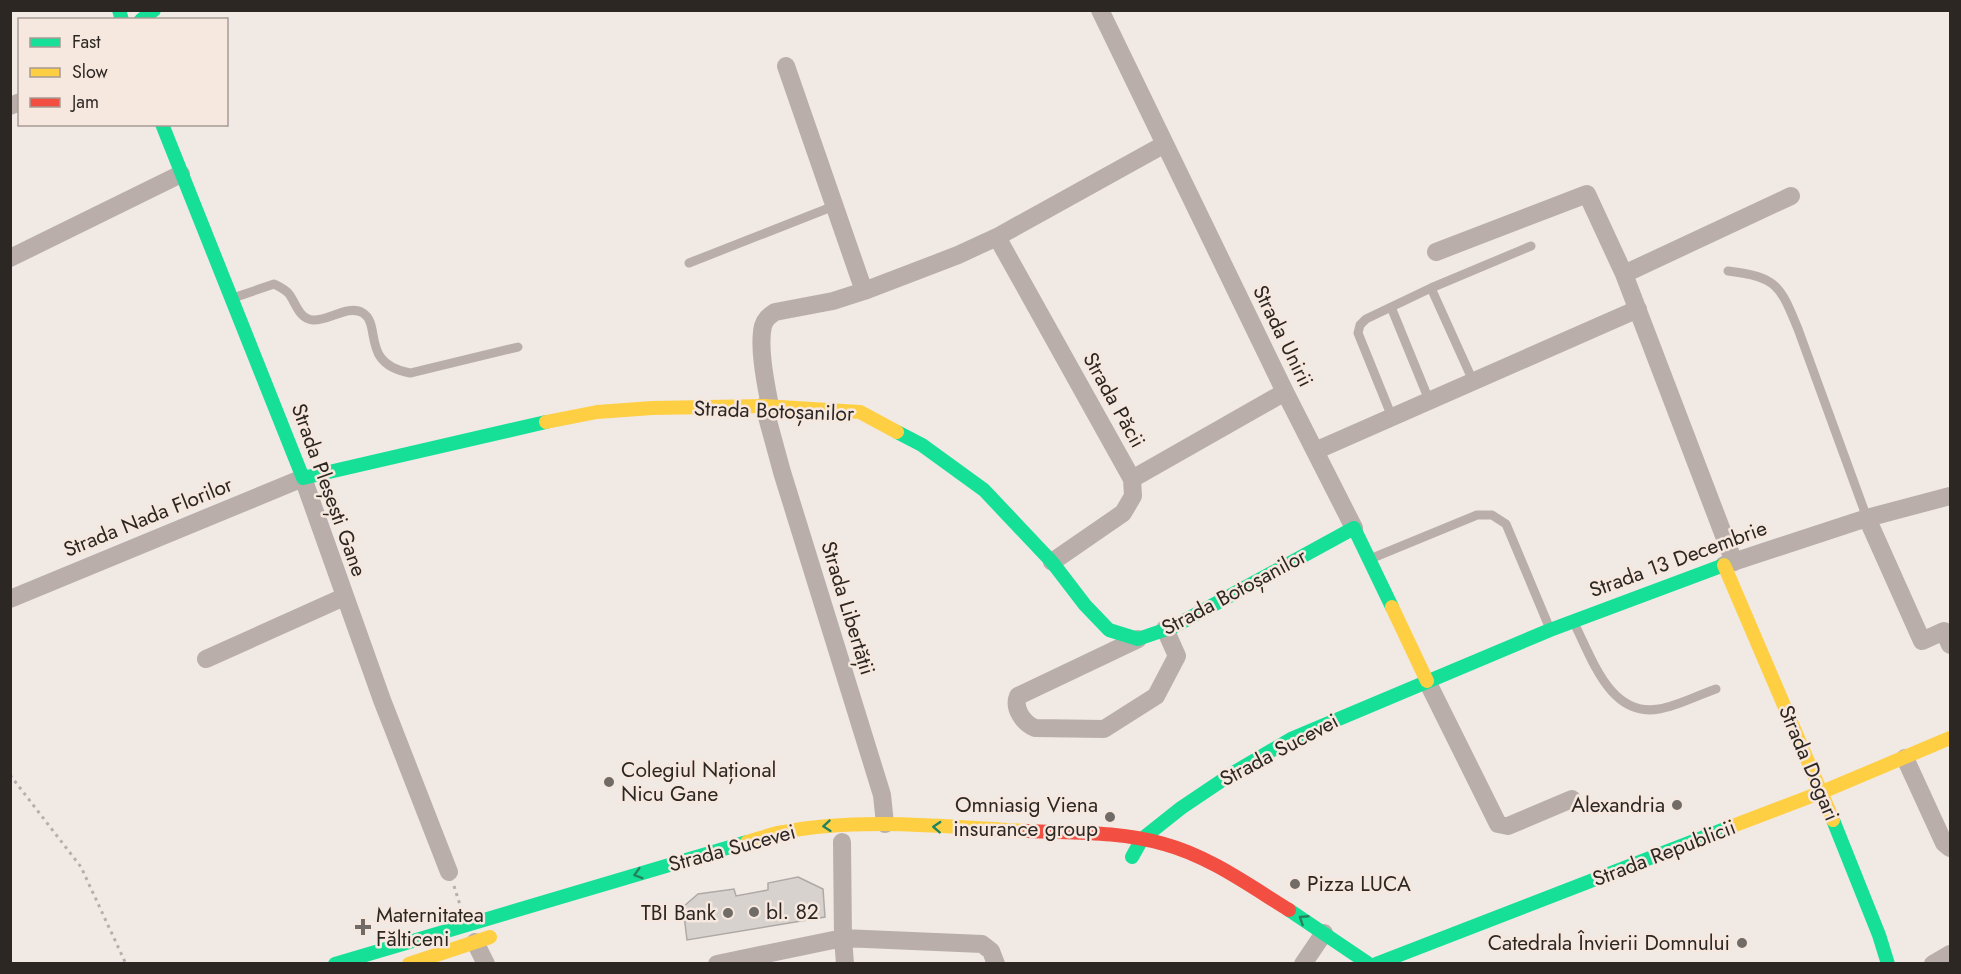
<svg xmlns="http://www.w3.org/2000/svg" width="1961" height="974" viewBox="0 0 1961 974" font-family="Jost,sans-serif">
<rect width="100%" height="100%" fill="#f0e9e4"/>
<!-- building -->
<path fill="#d8d2cf" stroke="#afa9a5" stroke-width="1.5" d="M798 877 823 889 825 917 687 940 683 907 698 894 734 889 736 896 768 890V883Z"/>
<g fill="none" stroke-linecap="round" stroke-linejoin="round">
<!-- path -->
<path stroke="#b8aead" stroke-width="3" stroke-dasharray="3 4.5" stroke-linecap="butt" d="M10 775 81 867 126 964
M454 886 460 905"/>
<!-- lane -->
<path stroke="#baaeab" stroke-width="9" d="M689 263 834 206
M1728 271C1777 277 1780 285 1798 329L1867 518
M1431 288 1531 246
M233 298 274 284C280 287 285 289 289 294 296 303 299 319 313 320 329 321 348 304 363 313 382 325 360 364 410 373L518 347
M1391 307 1429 400
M1392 417 1358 333 1360 325 1366 319 1431 288 1473 381
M1370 559 1477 515H1492L1506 524 1550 629
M1574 623C1592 658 1610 718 1659 709 1678 706 1698 695 1716 689"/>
<!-- street -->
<path stroke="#baaeab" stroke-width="18" d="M1100 10 1285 392 1354 528
M786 66 864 291
M10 106 20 102
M997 237 1132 479 1133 496 1123 513 1052 562
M1436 252 1587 194 1624 274 1734 562
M10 258 181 174
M1624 274 1791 196
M764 406 782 472 882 795 885 824
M770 406C766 385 758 347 763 326 765 319 769 316 775 312L833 301 864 291 958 255 997 237 1165 144
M1315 451 1638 309
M1132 479 1285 392
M1867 518 1922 641 1944 631 1950 645
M1724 565 1867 518 1950 496
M10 599 303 478 382 700 449 872
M1138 639 1018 696C1013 708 1023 723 1035 728L1104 729 1156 696 1177 656 1165 629
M206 659 344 597
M1427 681 1498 824 1508 826 1572 799
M1905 758 1944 843 1950 848
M842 842 843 938 845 964
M475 942 486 964
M717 964 843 938 982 944 991 951 996 964
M1303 964 1324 933
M1933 964 1950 954"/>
<!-- fast -->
<path stroke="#16e098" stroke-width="14" d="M119 10 122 20
M141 20 154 10
M162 124 303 478 546 422
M897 432 922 445 984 490 1052 562 1085 605 1109 630 1138 639 1173 627 1354 528 1392 607
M1833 820 1879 935 1888 964
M1132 857 1142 839 1181 808 1233 773 1291 739 1550 630 1724 565
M1289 910 1369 964
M335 964 747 842
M1376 964 1730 827"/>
<!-- slow -->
<path stroke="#ffcf43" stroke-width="14" d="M546 422 597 412 652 408 764 406 860 412 897 432
M1724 565 1833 820
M1392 607 1427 681
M1730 827 1822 792 1950 738
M747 842C759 839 771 834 783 832 861 817 949 827 1028 831
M409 964 490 937"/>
<!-- jam -->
<path stroke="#f24e42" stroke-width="14" d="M1028 831C1073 833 1120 831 1164 844 1209 856 1250 886 1289 910"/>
</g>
<!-- one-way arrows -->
<defs><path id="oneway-chevron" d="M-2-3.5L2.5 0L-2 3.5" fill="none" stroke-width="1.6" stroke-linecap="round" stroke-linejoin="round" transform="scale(1.5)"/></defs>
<g stroke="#22845e">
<use href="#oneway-chevron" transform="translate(827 826) rotate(175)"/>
<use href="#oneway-chevron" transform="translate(937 827) rotate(-177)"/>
<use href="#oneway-chevron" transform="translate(638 874) rotate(164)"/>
<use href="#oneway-chevron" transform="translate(1303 919) rotate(-147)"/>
</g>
<!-- markers -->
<g fill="#716b67" stroke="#f6e8de" stroke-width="2">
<circle cx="609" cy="782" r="6"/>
<circle cx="1677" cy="805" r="6"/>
<circle cx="1110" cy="817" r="6"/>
<circle cx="1295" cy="884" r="6"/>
<circle cx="754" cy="912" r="6"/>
<circle cx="728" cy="913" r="6"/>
<path d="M360 918h6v6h6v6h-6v6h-6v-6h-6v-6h6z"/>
<circle cx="1742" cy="943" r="6"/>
</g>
<g text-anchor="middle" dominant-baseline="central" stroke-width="5" stroke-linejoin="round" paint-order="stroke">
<!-- street labels -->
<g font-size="21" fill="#2d2724" stroke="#f6e8de">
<text transform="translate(1283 336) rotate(64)">Strada Unirii</text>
<text transform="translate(1114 400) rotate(61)">Strada Păcii</text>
<text transform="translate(774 411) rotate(2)">Strada Botoșanilor</text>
<text transform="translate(329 490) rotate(70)">Strada Pleșești Gane</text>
<text transform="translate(148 517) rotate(-22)">Strada Nada Florilor</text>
<text transform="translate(1678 559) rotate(-20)">Strada 13 Decembrie</text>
<text transform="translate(1234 592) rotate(-28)">Strada Botoșanilor</text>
<text transform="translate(848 608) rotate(73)">Strada Libertății</text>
<text transform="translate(1279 750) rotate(-28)">Strada Sucevei</text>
<text transform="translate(1809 763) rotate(67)">Strada Dogari</text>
<text transform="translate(732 848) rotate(-15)">Strada Sucevei</text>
<text transform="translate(1664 853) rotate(-21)">Strada Republicii</text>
</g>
<!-- poi labels -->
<g font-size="21" fill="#2d2724" stroke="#f6e8de" text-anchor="start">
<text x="621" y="770">Colegiul Național<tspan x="621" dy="24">Nicu Gane</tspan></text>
<text x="1098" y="805" text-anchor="end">Omniasig Viena<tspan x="1098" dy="24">insurance group</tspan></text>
<text x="1665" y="805" text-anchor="end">Alexandria</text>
<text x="1307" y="884">Pizza LUCA</text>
<text x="766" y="912">bl. 82</text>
<text x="716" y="913" text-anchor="end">TBI Bank</text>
<text x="376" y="915">Maternitatea<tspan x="376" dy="24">Fălticeni</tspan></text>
<text x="1730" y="943" text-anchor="end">Catedrala Învierii Domnului</text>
</g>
</g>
<!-- border -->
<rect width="1961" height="974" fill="none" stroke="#2d2724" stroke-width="24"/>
<!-- legend -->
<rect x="18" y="18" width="210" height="108" fill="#f6e8de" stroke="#a69b94" stroke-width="1.5"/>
<rect x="30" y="38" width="30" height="9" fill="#16e098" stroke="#a69b94" stroke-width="1.5"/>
<text x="72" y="48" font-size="18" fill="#2d2724">Fast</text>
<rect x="30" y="68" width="30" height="9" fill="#ffcf43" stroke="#a69b94" stroke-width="1.5"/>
<text x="72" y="78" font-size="18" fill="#2d2724">Slow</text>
<rect x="30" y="98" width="30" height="9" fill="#f24e42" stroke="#a69b94" stroke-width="1.5"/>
<text x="72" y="108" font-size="18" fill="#2d2724">Jam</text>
</svg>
